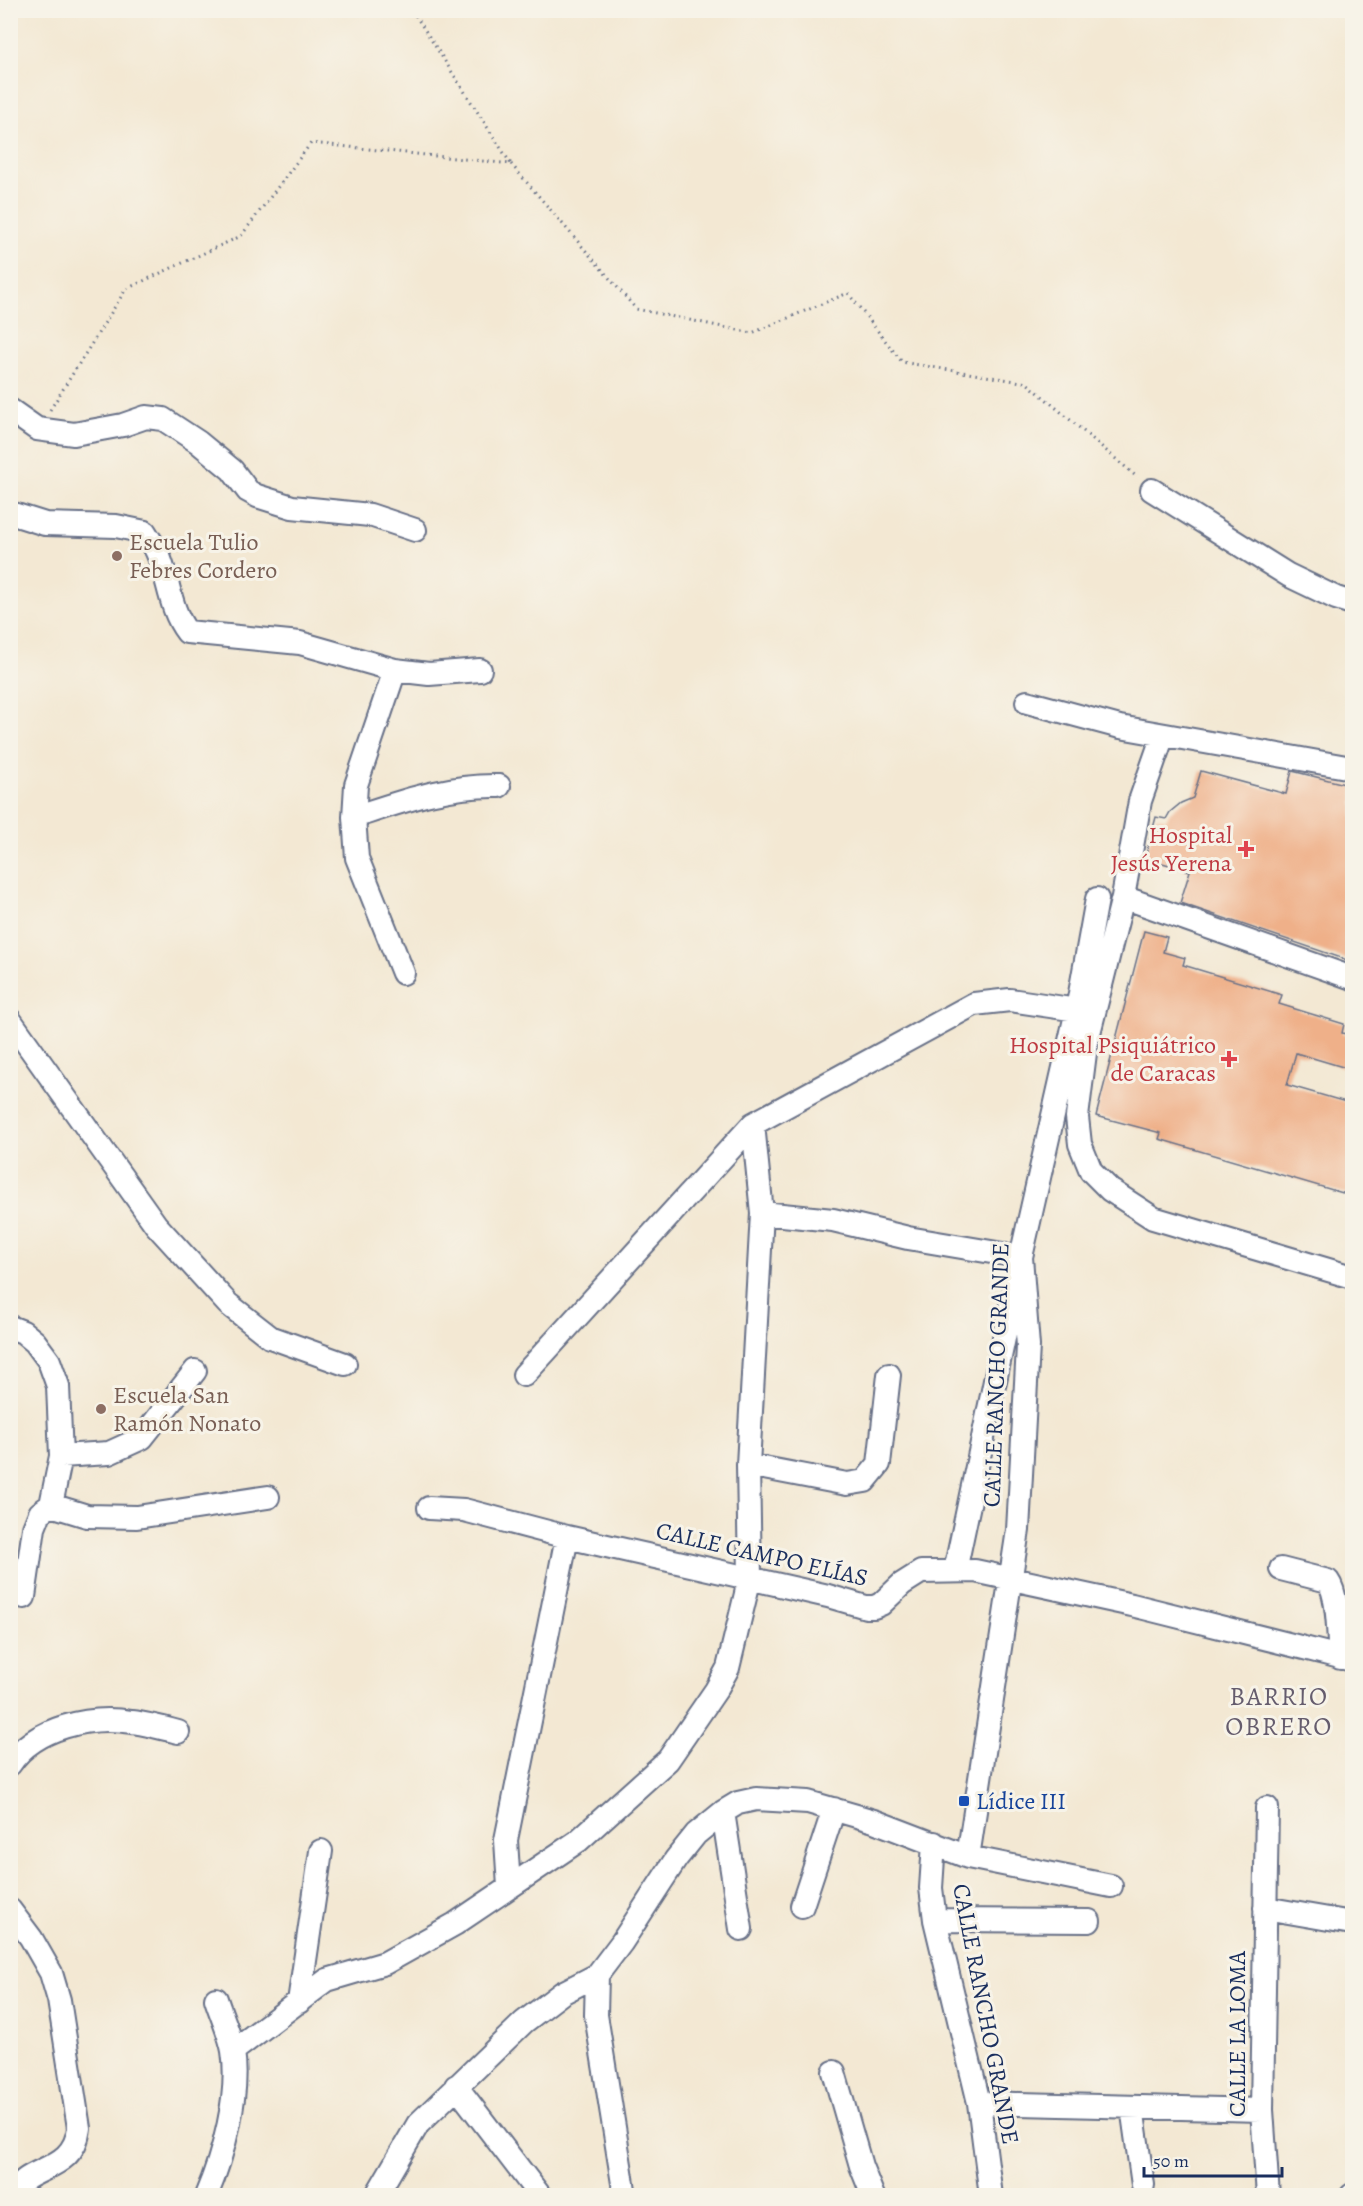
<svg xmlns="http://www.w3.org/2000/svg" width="1363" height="2206" viewBox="0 0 1363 2206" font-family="Alegreya,serif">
<rect width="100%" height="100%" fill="#f7f3e8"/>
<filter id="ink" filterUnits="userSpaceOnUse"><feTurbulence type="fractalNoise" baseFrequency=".0167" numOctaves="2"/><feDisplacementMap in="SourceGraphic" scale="12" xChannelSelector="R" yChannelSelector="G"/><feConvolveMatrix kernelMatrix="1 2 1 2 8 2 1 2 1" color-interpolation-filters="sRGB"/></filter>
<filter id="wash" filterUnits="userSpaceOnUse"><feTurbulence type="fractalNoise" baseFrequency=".008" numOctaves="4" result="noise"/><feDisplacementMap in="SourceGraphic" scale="24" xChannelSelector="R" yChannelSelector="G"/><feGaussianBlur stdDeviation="1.35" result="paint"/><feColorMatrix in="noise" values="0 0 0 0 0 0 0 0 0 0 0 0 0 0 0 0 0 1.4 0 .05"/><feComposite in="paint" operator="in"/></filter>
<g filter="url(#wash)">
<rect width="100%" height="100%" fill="#f3e8d3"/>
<g id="blocks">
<!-- building -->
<path fill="#efb089" d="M1201 771 1286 794 1292 771 1353 786V962L1180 903 1190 871 1145 858 1156 817 1166 819 1170 812 1181 803 1193 798Z
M1144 931 1167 937 1163 952 1185 958 1183 965 1282 995 1279 1004 1344 1024 1342 1033 1353 1036V1070L1296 1053 1287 1085 1353 1104V1196L1159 1139 1161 1133 1096 1116Z"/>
</g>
</g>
<g filter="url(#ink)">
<use href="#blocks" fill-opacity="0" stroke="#677087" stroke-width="1.5"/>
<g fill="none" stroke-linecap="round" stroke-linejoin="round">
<!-- minor casing -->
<g stroke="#677087" stroke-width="26">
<path id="minor" d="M10 410 37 429 74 434 123 425 146 417 163 419 198 442 232 470 248 491 257 496 292 507 370 515 415 530
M1152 490 1288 575 1336 598 1352 603
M10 513 45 524 116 526 145 532C149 539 154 545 157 552 169 577 169 609 187 632L300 643 395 670 429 674 480 670
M395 670 356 785 354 817 357 858 403 973
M1027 702 1120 727 1352 768
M1163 735 1140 801 1123 897 1086 1045 1077 1117 1080 1144 1091 1171 1110 1190 1153 1218 1352 1277
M354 817C403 801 446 785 499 786
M1123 897 1352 978
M10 1020 156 1225 228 1304 270 1337 345 1364
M762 1213 833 1220 908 1238 1021 1257 955 1571
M10 1327 23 1332 35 1342 49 1361 58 1386 61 1456 51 1505 40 1513 34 1528 24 1597
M524 1375 753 1124 974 1004 1010 1000 1077 1010
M61 1456 109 1453 142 1438 195 1371
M748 1465 847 1484 865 1481 879 1464 889 1375
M51 1505 87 1516 137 1517 268 1497
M429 1508 464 1510 567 1537 828 1596 866 1607H874L881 1604 902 1584 921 1572 975 1571 1132 1605 1352 1660
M1281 1569 1328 1581C1339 1596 1338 1638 1340 1658
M10 1764C35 1727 91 1715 132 1722 148 1724 163 1728 178 1732
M1267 1808 1262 2110 1268 2196
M723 1812 741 1929
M934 1843 931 1888 935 1920 979 2103 991 2196
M968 1857 1018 1530 1028 1346 1021 1257 1077 1010 1097 899
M509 1887 506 1840 567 1537
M802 1906 834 1809
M1265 1908 1352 1923
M10 1910 31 1938 51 1973 59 2000 79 2128C73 2175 26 2163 12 2196
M935 1920 1089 1921
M597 1975 596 2015 625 2196
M299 2002 321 1851
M233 2051 327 1980 385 1963 455 1924 578 1841 668 1760 716 1690 728 1668 750 1577 748 1465 762 1213 753 1124
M834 2072 861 2166 873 2196
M456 2086 540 2196
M979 2103 1262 2110
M1132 2107 1143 2185
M206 2196C223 2156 240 2095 233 2051 230 2034 221 2015 216 1999
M376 2196 418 2124 524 2022 562 1993 597 1975 622 1942 676 1859 696 1834 723 1812 738 1803 756 1799 808 1802 874 1821 968 1857 1111 1886
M1351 2196 1352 2195"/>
</g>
<!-- path -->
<path stroke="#677087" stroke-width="3" stroke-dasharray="1.5 4.5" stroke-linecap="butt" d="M511 164 636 309 752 333 848 293 902 362 1027 383 1137 477
M50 410 126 289 241 236 311 143 511 164 412 10"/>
<!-- minor -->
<use href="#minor" stroke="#fff" stroke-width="22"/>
</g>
</g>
<!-- markers -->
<g fill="#8d6e63" stroke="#f7f3e8" stroke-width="2">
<circle cx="117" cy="556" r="6"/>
<circle cx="101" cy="1409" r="6"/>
</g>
<g fill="#e0444e" stroke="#f7f3e8" stroke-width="2">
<path d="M1243 840h6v6h6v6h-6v6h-6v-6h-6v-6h6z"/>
<path d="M1226 1050h6v6h6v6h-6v6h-6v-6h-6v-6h6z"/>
</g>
<rect fill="#1a4fb4" stroke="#f7f3e8" stroke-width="2" x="958" y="1795" width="12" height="12" rx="3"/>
<g text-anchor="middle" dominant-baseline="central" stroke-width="6" stroke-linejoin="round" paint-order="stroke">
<!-- education labels -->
<g font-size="24" fill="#785e54" stroke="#f7f3e8" text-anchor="start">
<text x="129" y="542">Escuela Tulio<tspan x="129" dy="28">Febres Cordero</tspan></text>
<text x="113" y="1395">Escuela San<tspan x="113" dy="28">Ramón Nonato</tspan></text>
</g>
<!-- health labels -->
<g font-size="24" fill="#be3a42" stroke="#f7f3e8" text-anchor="end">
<text x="1232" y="835">Hospital<tspan x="1232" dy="28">Jesús Yerena</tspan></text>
<text x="1216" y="1045">Hospital Psiquiátrico<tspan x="1216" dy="28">de Caracas</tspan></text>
</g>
<!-- street labels -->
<g font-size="24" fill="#1b2f5e" stroke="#f7f3e8">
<text transform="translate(996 1375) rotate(-88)">CALLE RANCHO GRANDE</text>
<text transform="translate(762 1554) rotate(13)">CALLE CAMPO ELÍAS</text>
<text transform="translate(986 2014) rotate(79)">CALLE RANCHO GRANDE</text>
<text transform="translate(1237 2034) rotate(-90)">CALLE LA LOMA</text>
</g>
<!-- transit labels -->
<g font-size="24" fill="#164399" stroke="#f7f3e8" text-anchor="start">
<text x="976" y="1801">Lídice III</text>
</g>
<!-- neighbourhood labels -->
<g font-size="26" letter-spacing="1.5" fill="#655c6d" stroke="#f7f3e8">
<text x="1279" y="1696">BARRIO<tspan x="1279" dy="30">OBRERO</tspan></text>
</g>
</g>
<!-- margin -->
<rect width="1363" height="2206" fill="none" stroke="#f7f3e8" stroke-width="36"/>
<!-- scale -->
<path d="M1144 2167v9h138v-9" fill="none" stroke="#1b2f5e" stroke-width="3"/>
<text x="1153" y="2167" font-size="18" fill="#1b2f5e" stroke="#f7f3e8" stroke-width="4.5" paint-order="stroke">50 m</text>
</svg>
